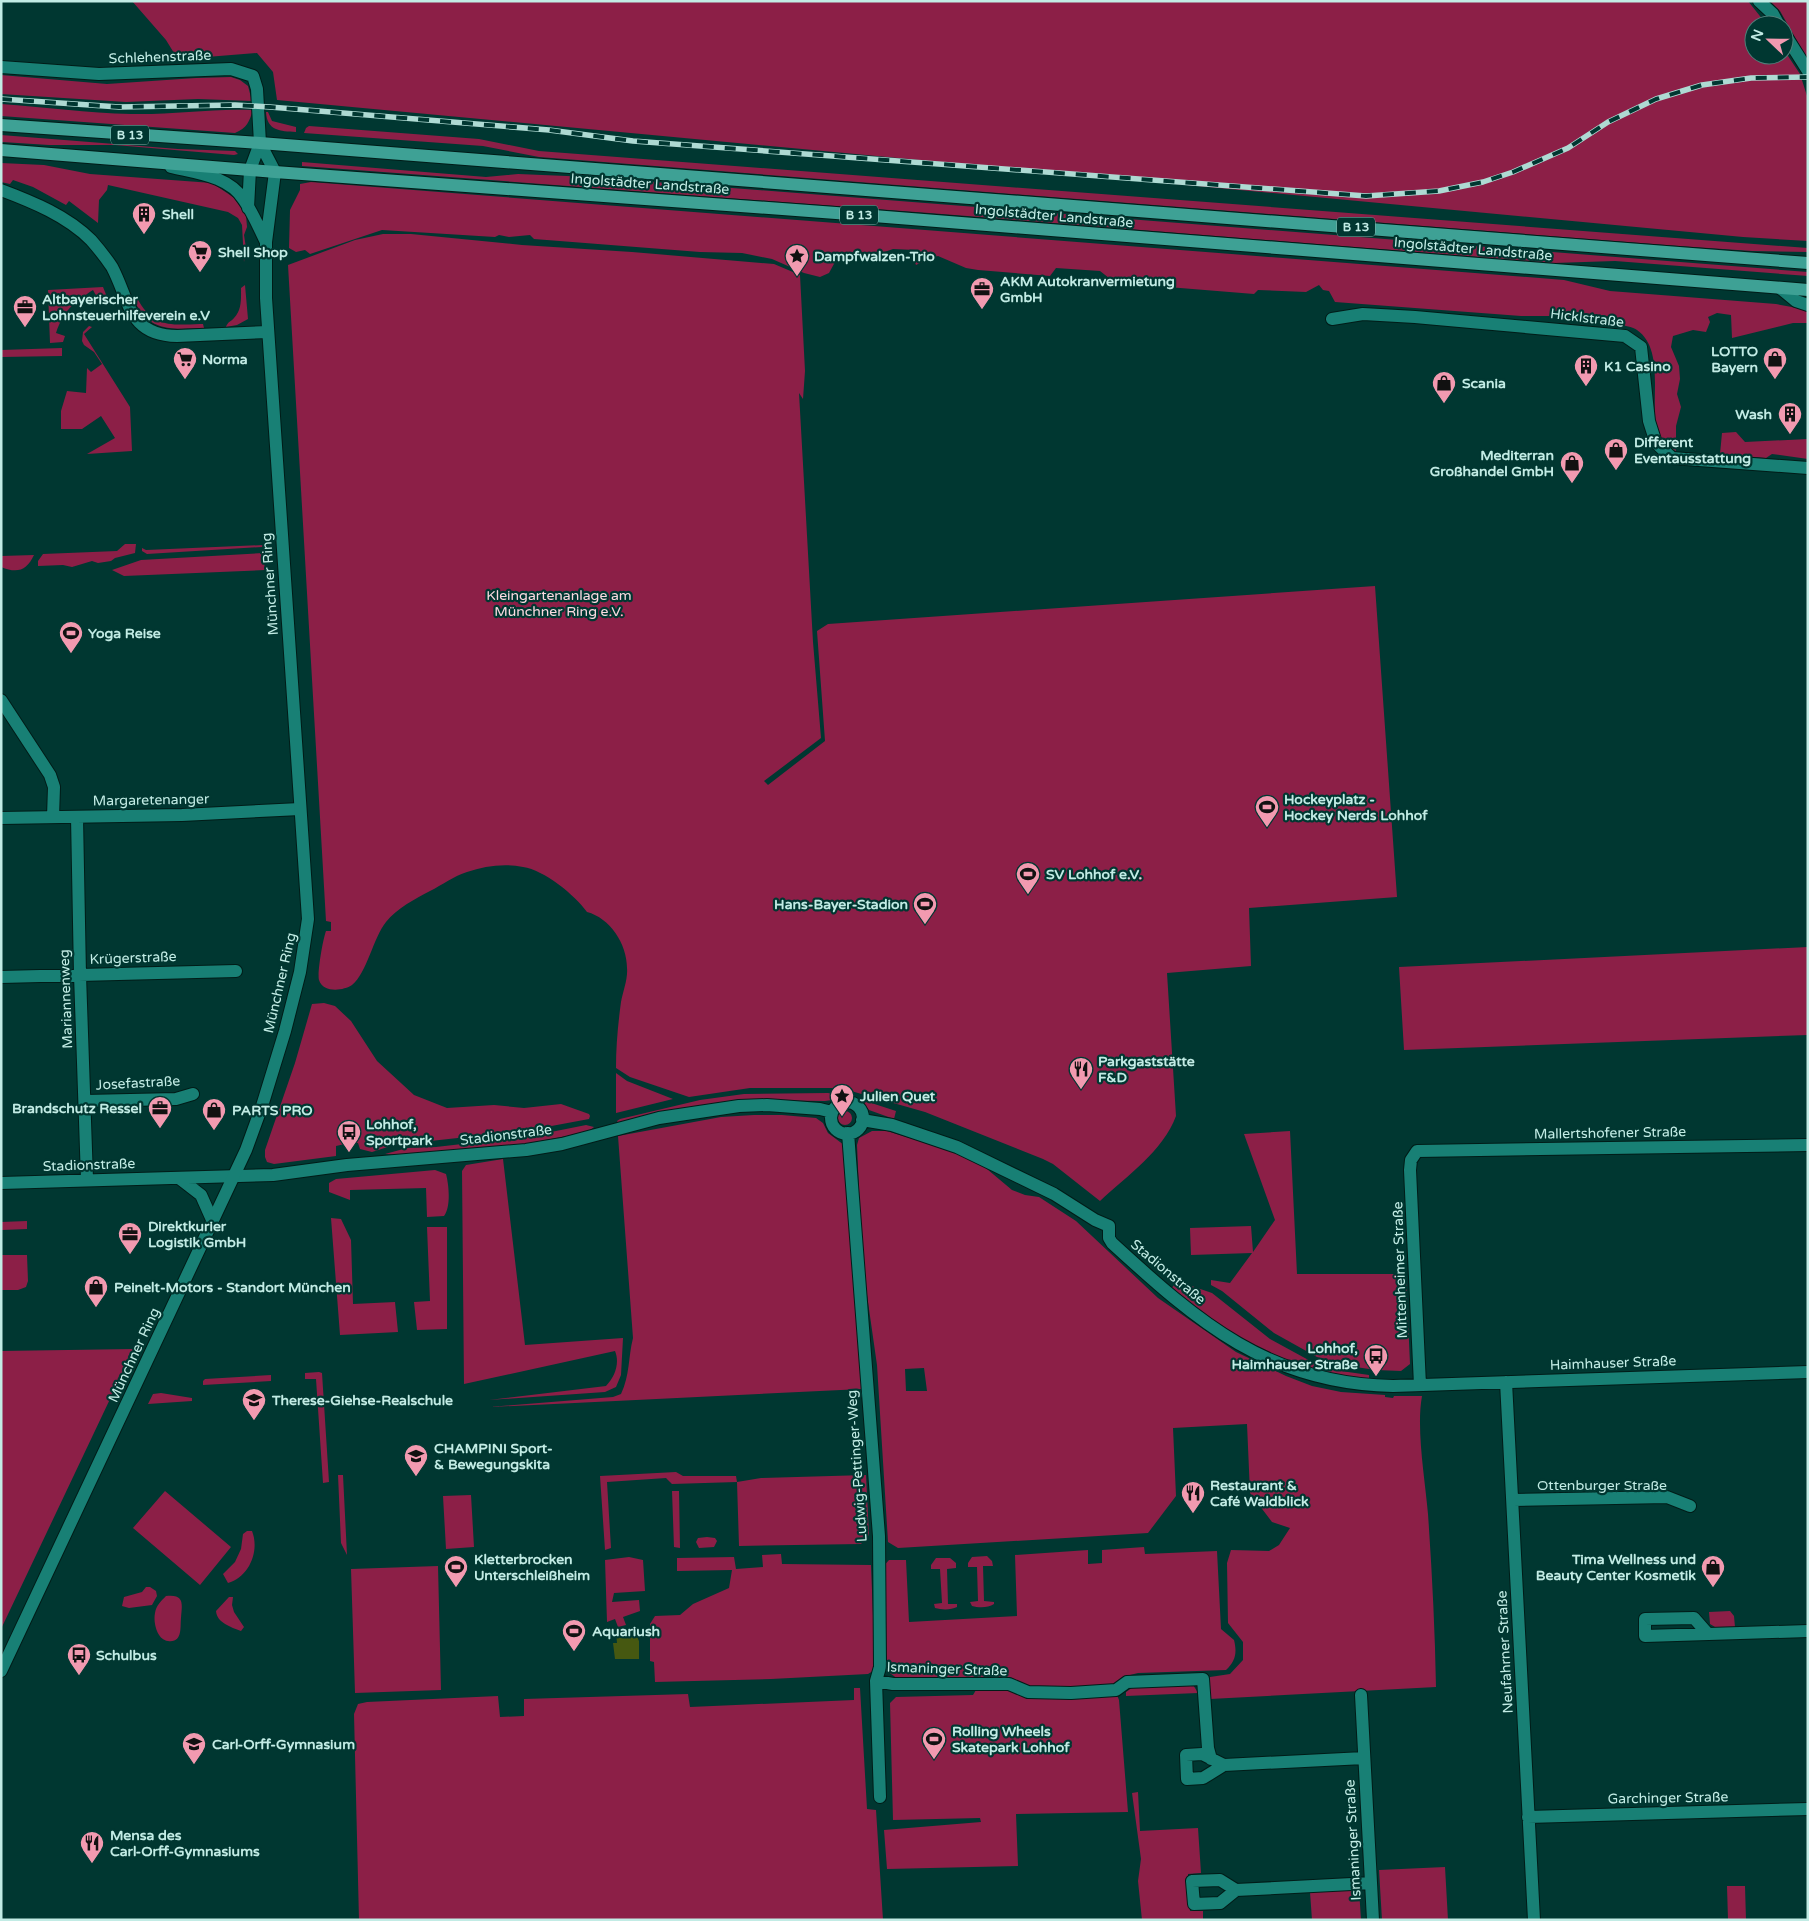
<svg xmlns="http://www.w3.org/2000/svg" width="1809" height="1921" viewBox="0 0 1809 1921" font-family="'Varela Round',sans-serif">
<rect width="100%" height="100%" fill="#003731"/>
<!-- green -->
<path fill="#8c1f47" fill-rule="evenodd" d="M132 1H1748L1767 25H1754V55H1784V50L1800 74 1808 99V241L1743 237 277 100 273 72 257 53 182 59 174 53 166 40Z
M1770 1H1808V60L1780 11Z
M1 75 107 84 196 78 231 77 240 80 248 86 252 101 198 99 126 102 1 94Z
M1 104C44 107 88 113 131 114 172 115 213 108 253 110 249 122 247 128 235 133L1 116Z
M266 112H268L272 121 296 127V132C280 131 267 131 266 112Z
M309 126 479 139 539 151 1767 245 1808 248V252L1752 251 1679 246 539 157 483 146 304 133 306 128Z
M1 135 178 149 235 151 238 154 234 155 115 145H49L2 142Z
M302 162 486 177 518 174 591 177 1808 272V276L1615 261 1554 263 929 213 302 166Z
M1 163 44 165 90 174 212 183 233 197 246 215 247 227 244 235 246 248 244 262 242 225 238 218 228 212 108 185 107 190 99 200 98 223 69 201 66 205 33 187 13 180 10 184 1 182Z
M311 182 1564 280 1610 291 1776 304 1808 310V323H1793L1732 338 1731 315 1717 313 1708 317 1710 322 1706 332 1693 330 1673 336 1671 347 1679 366 1680 379 1677 394 1681 407 1676 426V451C1670 448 1661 444 1658 437 1648 407 1667 351 1637 330 1631 325 1591 319 1581 317L1576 322 1565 320 1555 316H1521L1335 302 1329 291 1323 290 1319 285 1306 292 1258 290 1254 294 1131 284 1109 278 1100 271 1056 268 1050 276 978 270 966 268 938 256 926 260 916 265 914 260 915 250 893 249 865 259 844 258 835 262 829 273 820 277 804 273 772 259 742 253 700 252 534 239 530 235 509 237 499 235 495 237 382 230 310 254 305 250 296 252 289 248 290 210 300 190V184Z
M383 234H411L522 245 632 252 774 264 800 275 805 371 803 399 799 393 813 642 821 738 764 781 768 785 825 741 817 631 828 624 1375 586 1397 897 1249 908 1251 966 1167 973 1176 1116C1163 1151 1127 1176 1100 1201L1053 1164 1043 1159 925 1112 851 1091 836 1088H750L689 1097 630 1077 616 1068C616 1046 618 1024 621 1002 623 991 628 979 627 968 627 944 610 918 587 912 575 895 544 870 523 867 504 863 485 866 467 872 454 876 442 885 430 891 415 899 397 908 386 922 373 938 367 973 352 985 343 991 323 993 319 980 317 973 323 939 326 931H331V922L326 921 288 265 355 240Z
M245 285 248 319 237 325 226 327C228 321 231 322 234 318 242 310 241 298 241 288Z
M103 287 107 297 99 301 93 290C73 303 64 310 56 333L65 336 63 342 50 343 48 290Z
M137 298C153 328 171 325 200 324H203L204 328C173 329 149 333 134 300Z
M89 326 92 327 84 334 130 407 132 451 87 454 115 438 101 416 82 429H61V411L67 391 86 393 87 368 91 372 102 364 94 352 84 345 82 341 83 332Z
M62 348V356L1 357V350Z
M1736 432 1745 442 1808 439V459L1772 454 1766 458 1720 454 1722 433Z
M125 544H136L135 553 115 558 111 561 98 563 92 561 72 567 63 565 38 566V561L43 554 117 551Z
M264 545 262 547 147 554 142 551V548L146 550Z
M263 553 265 570 124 576 112 570 141 560Z
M34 555C27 570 18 574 1 567V556Z
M1808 947V1035L1404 1050 1399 967Z
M324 1003 335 1006 351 1021 377 1061 414 1095 447 1108 494 1105 524 1108 561 1104 589 1114 590 1116 589 1119 530 1130 394 1145 372 1152 360 1149 358 1143H349V1148L345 1144 336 1146V1156L274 1164 267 1162 265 1157V1150L295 1063 312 1004Z
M616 1073 627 1081 673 1099 616 1113Z
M828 1093 844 1096 832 1100 825 1101 750 1100 618 1123 617 1121 620 1119 700 1100 744 1094Z
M859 1099 896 1111 894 1119 869 1110Z
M838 1118a7 7 0 1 1 14 0a7 7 0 1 1-14 0Z
M754 1115H782L816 1118 823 1123 828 1133 844 1145 862 1389 490 1407 613 1397 621 1394C630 1375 628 1358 633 1338L618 1136 721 1117Z
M586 1125 594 1127 588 1132 514 1146 396 1155 385 1154 407 1148 436 1147 531 1136Z
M872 1131H887L945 1149 981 1164 1012 1190 1025 1195 1039 1197 1076 1221 1158 1298 1236 1352 1286 1376 1312 1386 1341 1392 1385 1395V1397L1393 1398 1394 1396H1422C1416 1429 1425 1479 1428 1514 1432 1572 1435 1629 1436 1687L1210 1699 1208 1681 1210 1677 1230 1674 1243 1660V1642L1228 1623 1227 1563 1231 1550 1269 1551 1279 1545 1290 1528 1272 1522 1250 1493 1247 1424 1173 1428 1176 1496 1148 1533 898 1548 888 1542 877 1365 862 1260 857 1145 859 1138ZM924 1368 927 1391H906L905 1369Z
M1290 1131 1297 1274H1406L1410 1364 1401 1371 1376 1370 1342 1365 1317 1357 1274 1333 1222 1291 1211 1285V1280L1230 1283 1252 1253 1191 1255 1190 1228 1251 1226 1253 1252 1275 1220 1244 1134Z
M503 1159 525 1345 623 1338 621 1375 616 1387 605 1392 489 1400 606 1386C615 1377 620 1363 615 1351L464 1384 462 1171 466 1165Z
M435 1170 446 1174C449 1185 451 1207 444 1216L427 1217 426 1188 350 1190V1200L329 1192V1183L336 1179Z
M331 1218 341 1219 351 1240 353 1304 395 1302 398 1332 340 1335Z
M27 1221V1229L2 1230 1 1251V1222Z
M427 1227H447V1329L417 1330 414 1302 430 1301Z
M1 1255H27L28 1281 26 1287 18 1290H1Z
M1177 1281 1212 1293 1270 1339 1314 1363 1334 1370 1369 1375V1379L1323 1373 1271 1355 1224 1328 1171 1289Z
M134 1349 129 1359 1 1629V1351Z
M319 1372 322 1373 329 1482 323 1483 316 1379H305V1373Z
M271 1375V1381L203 1385V1381L205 1379Z
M161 1393 192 1398V1401L148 1404 153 1394Z
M676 1472 683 1476H736L737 1482 761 1478 866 1475 869 1535 861 1544 739 1546 737 1482 672 1484 666 1478 607 1482 611 1548 605 1550 600 1476Z
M338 1475H343L347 1555 341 1543Z
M165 1491 231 1547 200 1585 133 1528Z
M672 1491H679L680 1548 674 1547Z
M471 1495 474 1547 446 1549 443 1496Z
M247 1531H252C260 1551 249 1577 228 1583L223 1574 235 1562 241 1549 243 1534Z
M707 1537 715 1538 717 1541 714 1547 699 1548 696 1542 698 1538Z
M1144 1547 1145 1554 1217 1551 1221 1629 1234 1640C1237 1652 1236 1661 1226 1670L1138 1673 1130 1675 1112 1685 1033 1688 1010 1677 898 1679 887 1671 881 1569 889 1560H906L909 1622 1017 1616 1015 1555 1088 1550V1564L1102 1563V1550Z
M781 1554 782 1564 871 1565 875 1666 873 1671 868 1674 771 1679 655 1682 654 1662 650 1661V1624L655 1616 680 1615 693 1604 729 1588 732 1570 677 1571V1558L734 1557 736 1569 763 1567 762 1555Z
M987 1556 992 1561 993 1566H983L984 1601 994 1602V1604C988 1608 979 1608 972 1606L970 1602 978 1601 977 1567H968V1563L972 1557Z
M629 1557 643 1560 645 1591 614 1593 612 1602 639 1600 640 1611 623 1617 626 1625 618 1627 615 1619 607 1622 605 1560Z
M936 1558H950L956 1563V1568L947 1569 948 1604H957V1607C951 1610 942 1610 935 1608L934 1604 942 1603 940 1569H931V1565Z
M438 1566 441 1690 355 1693 351 1569Z
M146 1587H150L156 1591 157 1596 152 1605 129 1608 122 1606 124 1597 142 1592Z
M166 1596C185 1594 182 1604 181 1618 180 1627 183 1643 168 1641 157 1640 153 1622 155 1613 156 1606 161 1601 166 1596Z
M229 1597H233L232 1605 234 1612 244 1627 241 1631C231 1627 217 1623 216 1611Z
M1730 1611 1734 1616 1735 1627H1715L1710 1624 1709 1612Z
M1181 1683H1192L1198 1693 1126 1696V1692L1136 1685 1149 1684 1153 1687H1176Z
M854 1688H860L867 1809 876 1810 883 1920H359L354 1714 358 1704 367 1702 498 1696 500 1717 524 1716V1699L688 1694 690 1707 854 1700Z
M976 1690H1011L1030 1699 1117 1695 1119 1700 1128 1812 1016 1814 1018 1866 887 1869 884 1830 981 1822 980 1818 893 1820 890 1703 896 1697 973 1695Z
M1138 1792 1140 1831 1198 1828 1201 1873 1188 1874 1190 1911H1203V1920H1142L1138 1881 1141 1859 1132 1793Z
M1445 1867 1448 1920H1382L1379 1870Z
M1727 1886H1745L1746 1920H1728Z
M1359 1889 1361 1920H1312L1310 1892Z"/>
<!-- water -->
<path fill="#465811" d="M633 1628 639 1641V1659H615L613 1643H617L616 1631 625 1629 627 1631Z"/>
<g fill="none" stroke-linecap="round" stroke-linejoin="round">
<!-- street casing -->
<g stroke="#001c18" stroke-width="14">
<path id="street" d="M1 67 99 74 231 69 253 76 257 89 260 143
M1332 319 1363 314 1415 317 1625 336 1641 347 1649 421 1656 443 1672 458 1808 468
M1 700 50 775 54 787 53 817
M77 817 80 975 87 1179
M1 818 182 815 300 809
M1 977 236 971
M85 1101 176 1099 193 1094
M831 1118a16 16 0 1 1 32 0a16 16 0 1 1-32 0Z
M862 1120 892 1125 957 1147 1054 1194 1095 1220 1109 1226V1238L1112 1243C1198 1322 1269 1384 1393 1386L1808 1372
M848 1133 879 1536 880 1667 876 1681 880 1797
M179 1178 201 1195 213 1222
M1 1183 273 1175 347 1165 526 1150 562 1144 659 1118 739 1106 767 1105 820 1109 832 1112
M1506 1382 1534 1920
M1420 1385 1410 1170 1411 1160 1417 1151 1808 1145
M1513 1500 1667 1497 1690 1506
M1708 1634 1694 1618 1645 1619V1636L1808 1631
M876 1681 893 1684H1009L1028 1692 1071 1693 1116 1690 1127 1682 1203 1679 1208 1748 1211 1759
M1361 1695 1373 1920
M1224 1765 1203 1778 1187 1779 1186 1755 1202 1754 1224 1765 1364 1758
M1528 1817 1808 1809
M1236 1890 1220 1903 1194 1904 1192 1881 1220 1880 1236 1890 1371 1883"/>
</g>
<!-- secondary casing -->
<g stroke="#001c18" stroke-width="14">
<path id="secondary" d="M1759 1 1773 14 1779 25
M1784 33 1808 71
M171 167C196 173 229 176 244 200 253 213 259 228 266 242
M1 190C33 202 67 216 91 240 98 248 106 258 112 267 130 301 128 335 177 336L268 332
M248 208 250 170 260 143
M1780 288 1796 301 1808 305
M1 1671 246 1150 262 1106 285 1031 300 972 308 919 266 298V242L275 172 260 143"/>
</g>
<!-- primary casing -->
<g stroke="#001c18" stroke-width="14">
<path id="primary" d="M1 125 260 143 1808 263
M1 150 275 172 836 213 1808 290"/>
</g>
<!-- street -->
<use href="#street" stroke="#188075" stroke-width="12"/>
<!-- secondary -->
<use href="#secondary" stroke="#188075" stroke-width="12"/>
<!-- primary -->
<use href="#primary" stroke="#3ea195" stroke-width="12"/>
<!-- rail casing -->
<g stroke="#aedad3" stroke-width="5.5">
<path id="rail" d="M1 99 119 107 235 105 270 107 549 130 633 141 1366 196 1439 191 1483 182 1513 172 1568 148 1608 122 1656 99 1702 85 1751 78 1808 77"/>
</g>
<!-- rail -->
<use href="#rail" stroke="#003731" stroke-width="4" stroke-dasharray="11" stroke-linecap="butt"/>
</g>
<!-- icons -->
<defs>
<g id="building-pin" transform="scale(1.25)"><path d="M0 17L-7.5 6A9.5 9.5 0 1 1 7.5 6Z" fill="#f29ab0" stroke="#003731"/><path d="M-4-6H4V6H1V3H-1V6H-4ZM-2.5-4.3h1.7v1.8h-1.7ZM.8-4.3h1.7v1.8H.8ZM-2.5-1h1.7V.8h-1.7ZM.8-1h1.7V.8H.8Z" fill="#111"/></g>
<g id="supermarket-pin" transform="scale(1.25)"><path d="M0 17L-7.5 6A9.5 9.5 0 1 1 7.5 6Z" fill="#f29ab0" stroke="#003731"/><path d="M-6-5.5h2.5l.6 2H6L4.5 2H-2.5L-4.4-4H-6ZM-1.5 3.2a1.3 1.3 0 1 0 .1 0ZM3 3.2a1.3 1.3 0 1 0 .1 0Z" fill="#111"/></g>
<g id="sight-pin" transform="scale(1.25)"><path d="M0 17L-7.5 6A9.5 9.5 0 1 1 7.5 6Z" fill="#f29ab0" stroke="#003731"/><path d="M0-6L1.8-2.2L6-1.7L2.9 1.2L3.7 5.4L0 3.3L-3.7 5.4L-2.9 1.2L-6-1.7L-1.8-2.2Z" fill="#111"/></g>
<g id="office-pin" transform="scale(1.25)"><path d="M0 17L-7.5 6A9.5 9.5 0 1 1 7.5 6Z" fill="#f29ab0" stroke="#003731"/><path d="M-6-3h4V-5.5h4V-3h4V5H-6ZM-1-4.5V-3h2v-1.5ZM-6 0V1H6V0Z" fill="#111"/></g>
<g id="shop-pin" transform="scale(1.25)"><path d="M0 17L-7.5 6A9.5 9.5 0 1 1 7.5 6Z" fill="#f29ab0" stroke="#003731"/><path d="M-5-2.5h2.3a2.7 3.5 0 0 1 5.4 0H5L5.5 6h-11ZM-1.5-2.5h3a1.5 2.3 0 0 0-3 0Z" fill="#111"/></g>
<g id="stadium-pin" transform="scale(1.25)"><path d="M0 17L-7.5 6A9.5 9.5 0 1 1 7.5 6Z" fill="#f29ab0" stroke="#003731"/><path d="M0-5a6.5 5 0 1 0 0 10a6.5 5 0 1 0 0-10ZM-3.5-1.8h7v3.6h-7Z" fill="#111"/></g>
<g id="restaurant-pin" transform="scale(1.25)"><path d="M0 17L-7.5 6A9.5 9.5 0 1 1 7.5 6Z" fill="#f29ab0" stroke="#003731"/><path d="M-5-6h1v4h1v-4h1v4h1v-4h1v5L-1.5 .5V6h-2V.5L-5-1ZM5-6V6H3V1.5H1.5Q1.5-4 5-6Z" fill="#111"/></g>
<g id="bus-pin" transform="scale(1.25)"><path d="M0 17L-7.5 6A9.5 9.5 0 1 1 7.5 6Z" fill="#f29ab0" stroke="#003731"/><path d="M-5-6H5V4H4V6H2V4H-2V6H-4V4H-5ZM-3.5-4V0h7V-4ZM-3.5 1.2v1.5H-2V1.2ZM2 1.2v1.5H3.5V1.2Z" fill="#111"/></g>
<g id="school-pin" transform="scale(1.25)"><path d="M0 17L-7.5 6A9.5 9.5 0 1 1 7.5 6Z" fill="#f29ab0" stroke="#003731"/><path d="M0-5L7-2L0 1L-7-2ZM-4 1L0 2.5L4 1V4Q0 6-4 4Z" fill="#111"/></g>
</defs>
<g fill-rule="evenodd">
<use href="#building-pin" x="144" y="214"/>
<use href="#supermarket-pin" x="200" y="252"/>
<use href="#sight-pin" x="797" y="256"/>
<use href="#office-pin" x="982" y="289"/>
<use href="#office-pin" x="25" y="307"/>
<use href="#supermarket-pin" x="185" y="359"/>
<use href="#shop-pin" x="1775" y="359"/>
<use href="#building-pin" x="1586" y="366"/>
<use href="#shop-pin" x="1444" y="383"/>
<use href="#building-pin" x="1790" y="414"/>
<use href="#shop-pin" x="1616" y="450"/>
<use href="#shop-pin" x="1572" y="463"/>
<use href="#stadium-pin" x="71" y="633"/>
<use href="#stadium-pin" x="1267" y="807"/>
<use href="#stadium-pin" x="1028" y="874"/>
<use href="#stadium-pin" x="925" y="904"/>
<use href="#restaurant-pin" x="1081" y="1069"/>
<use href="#sight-pin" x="842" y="1096"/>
<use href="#office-pin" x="160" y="1108"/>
<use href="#shop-pin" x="214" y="1110"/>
<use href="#bus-pin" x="349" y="1132"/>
<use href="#office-pin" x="130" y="1234"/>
<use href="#shop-pin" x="96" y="1287"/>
<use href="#bus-pin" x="1376" y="1356"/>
<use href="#school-pin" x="254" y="1400"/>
<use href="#school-pin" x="416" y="1456"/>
<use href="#restaurant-pin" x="1193" y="1493"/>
<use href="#stadium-pin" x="456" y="1567"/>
<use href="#shop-pin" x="1713" y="1567"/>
<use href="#stadium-pin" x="574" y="1631"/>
<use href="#bus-pin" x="79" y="1655"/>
<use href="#stadium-pin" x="934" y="1739"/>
<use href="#school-pin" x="194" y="1744"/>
<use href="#restaurant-pin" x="92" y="1843"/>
</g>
<g text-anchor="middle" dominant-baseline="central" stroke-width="4.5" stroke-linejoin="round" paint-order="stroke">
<!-- shield labels -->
<g fill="#003731" stroke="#88b6af" stroke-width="1">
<rect x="111" y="125.5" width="38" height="19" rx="4"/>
<rect x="840" y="205.5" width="38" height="19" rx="4"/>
<rect x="1337" y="217.5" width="38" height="19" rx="4"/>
</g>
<g font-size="12" font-weight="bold" fill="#c2ece5">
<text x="130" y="135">B 13</text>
<text x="859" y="215">B 13</text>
<text x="1356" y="227">B 13</text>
</g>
<!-- street labels -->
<g font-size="14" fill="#c2ece5" stroke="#003731">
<text transform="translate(160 57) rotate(-2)">Schlehenstraße</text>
<text transform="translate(650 184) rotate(4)">Ingolstädter Landstraße</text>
<text transform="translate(1054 216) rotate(5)">Ingolstädter Landstraße</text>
<text transform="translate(1473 249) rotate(5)">Ingolstädter Landstraße</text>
<text transform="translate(1587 318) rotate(7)">Hicklstraße</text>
<text transform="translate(270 584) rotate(-94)">Münchner Ring</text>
<text transform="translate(151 800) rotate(-1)">Margaretenanger</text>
<text transform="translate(133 958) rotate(-2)">Krügerstraße</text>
<text transform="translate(280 983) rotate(-77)">Münchner Ring</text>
<text transform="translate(66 999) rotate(-92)">Mariannenweg</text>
<text transform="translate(138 1083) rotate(-3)">Josefastraße</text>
<text transform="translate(1610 1133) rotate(-1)">Mallertshofener Straße</text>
<text transform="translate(506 1135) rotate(-7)">Stadionstraße</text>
<text transform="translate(89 1165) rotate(-2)">Stadionstraße</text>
<text transform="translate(1400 1270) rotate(-92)">Mittenheimer Straße</text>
<text transform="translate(1168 1272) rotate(40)">Stadionstraße</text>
<text transform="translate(134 1355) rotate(-65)">Münchner Ring</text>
<text transform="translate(1613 1363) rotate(-2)">Haimhauser Straße</text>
<text transform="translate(857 1466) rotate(-94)">Ludwig-Pettinger-Weg</text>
<text x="1602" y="1485">Ottenburger Straße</text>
<text transform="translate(1505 1652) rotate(-93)">Neufahrner Straße</text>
<text transform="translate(947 1669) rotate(2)">Ismaninger Straße</text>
<text transform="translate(1668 1798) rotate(-1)">Garchinger Straße</text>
<text transform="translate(1353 1840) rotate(-93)">Ismaninger Straße</text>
</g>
<!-- poi labels -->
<g font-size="14" font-weight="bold" fill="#c2ece5" stroke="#003731" text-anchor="start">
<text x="162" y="214">Shell</text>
<text x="218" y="252">Shell Shop</text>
<text x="814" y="256">Dampfwalzen-Trio</text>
<text x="1000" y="281">AKM Autokranvermietung<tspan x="1000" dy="16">GmbH</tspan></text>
<text x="42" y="299">Altbayerischer<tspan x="42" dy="16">Lohnsteuerhilfeverein e.V</tspan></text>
<text x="1758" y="351" text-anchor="end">LOTTO<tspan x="1758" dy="16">Bayern</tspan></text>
<text x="202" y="359">Norma</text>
<text x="1604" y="366">K1 Casino</text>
<text x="1462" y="383">Scania</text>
<text x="1772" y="414" text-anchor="end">Wash</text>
<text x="1634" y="442">Different<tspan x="1634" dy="16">Eventausstattung</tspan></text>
<text x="1554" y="455" text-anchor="end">Mediterran<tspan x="1554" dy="16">Großhandel GmbH</tspan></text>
<text x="88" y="633">Yoga Reise</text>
<text x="1284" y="799">Hockeyplatz -<tspan x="1284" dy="16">Hockey Nerds Lohhof</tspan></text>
<text x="1046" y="874">SV Lohhof e.V.</text>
<text x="908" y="904" text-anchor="end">Hans-Bayer-Stadion</text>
<text x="1098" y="1061">Parkgaststätte<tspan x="1098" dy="16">F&amp;D</tspan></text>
<text x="860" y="1096">Julien Quet</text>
<text x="142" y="1108" text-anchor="end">Brandschutz Ressel</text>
<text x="232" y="1110">PARTS PRO</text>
<text x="366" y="1124">Lohhof,<tspan x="366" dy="16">Sportpark</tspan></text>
<text x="148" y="1226">Direktkurier<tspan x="148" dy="16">Logistik GmbH</tspan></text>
<text x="114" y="1287">Peinelt-Motors - Standort München</text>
<text x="1358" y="1348" text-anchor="end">Lohhof,<tspan x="1358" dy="16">Haimhauser Straße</tspan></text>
<text x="272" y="1400">Therese-Giehse-Realschule</text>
<text x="434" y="1448">CHAMPINI Sport-<tspan x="434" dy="16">&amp; Bewegungskita</tspan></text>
<text x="1210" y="1485">Restaurant &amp;<tspan x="1210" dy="16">Café Waldblick</tspan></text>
<text x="474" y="1559">Kletterbrocken<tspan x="474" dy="16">Unterschleißheim</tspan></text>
<text x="1696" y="1559" text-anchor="end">Tima Wellness und<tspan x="1696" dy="16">Beauty Center Kosmetik</tspan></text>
<text x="592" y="1631">Aquariush</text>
<text x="96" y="1655">Schulbus</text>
<text x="952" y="1731">Rolling Wheels<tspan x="952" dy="16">Skatepark Lohhof</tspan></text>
<text x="212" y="1744">Carl-Orff-Gymnasium</text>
<text x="110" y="1835">Mensa des<tspan x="110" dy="16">Carl-Orff-Gymnasiums</tspan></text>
</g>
<!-- park labels -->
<g font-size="14" fill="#fcdae1" stroke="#003731">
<text x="559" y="595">Kleingartenanlage am<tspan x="559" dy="16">Münchner Ring e.V.</tspan></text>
</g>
</g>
<!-- border -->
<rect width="1809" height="1921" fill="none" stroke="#c2ece5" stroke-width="5"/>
<!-- north arrow -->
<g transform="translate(1769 40) rotate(292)"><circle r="24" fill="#003731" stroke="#4e7f79"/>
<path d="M0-4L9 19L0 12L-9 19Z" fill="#f29ab0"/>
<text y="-8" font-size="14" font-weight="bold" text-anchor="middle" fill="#c2ece5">N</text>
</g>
</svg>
